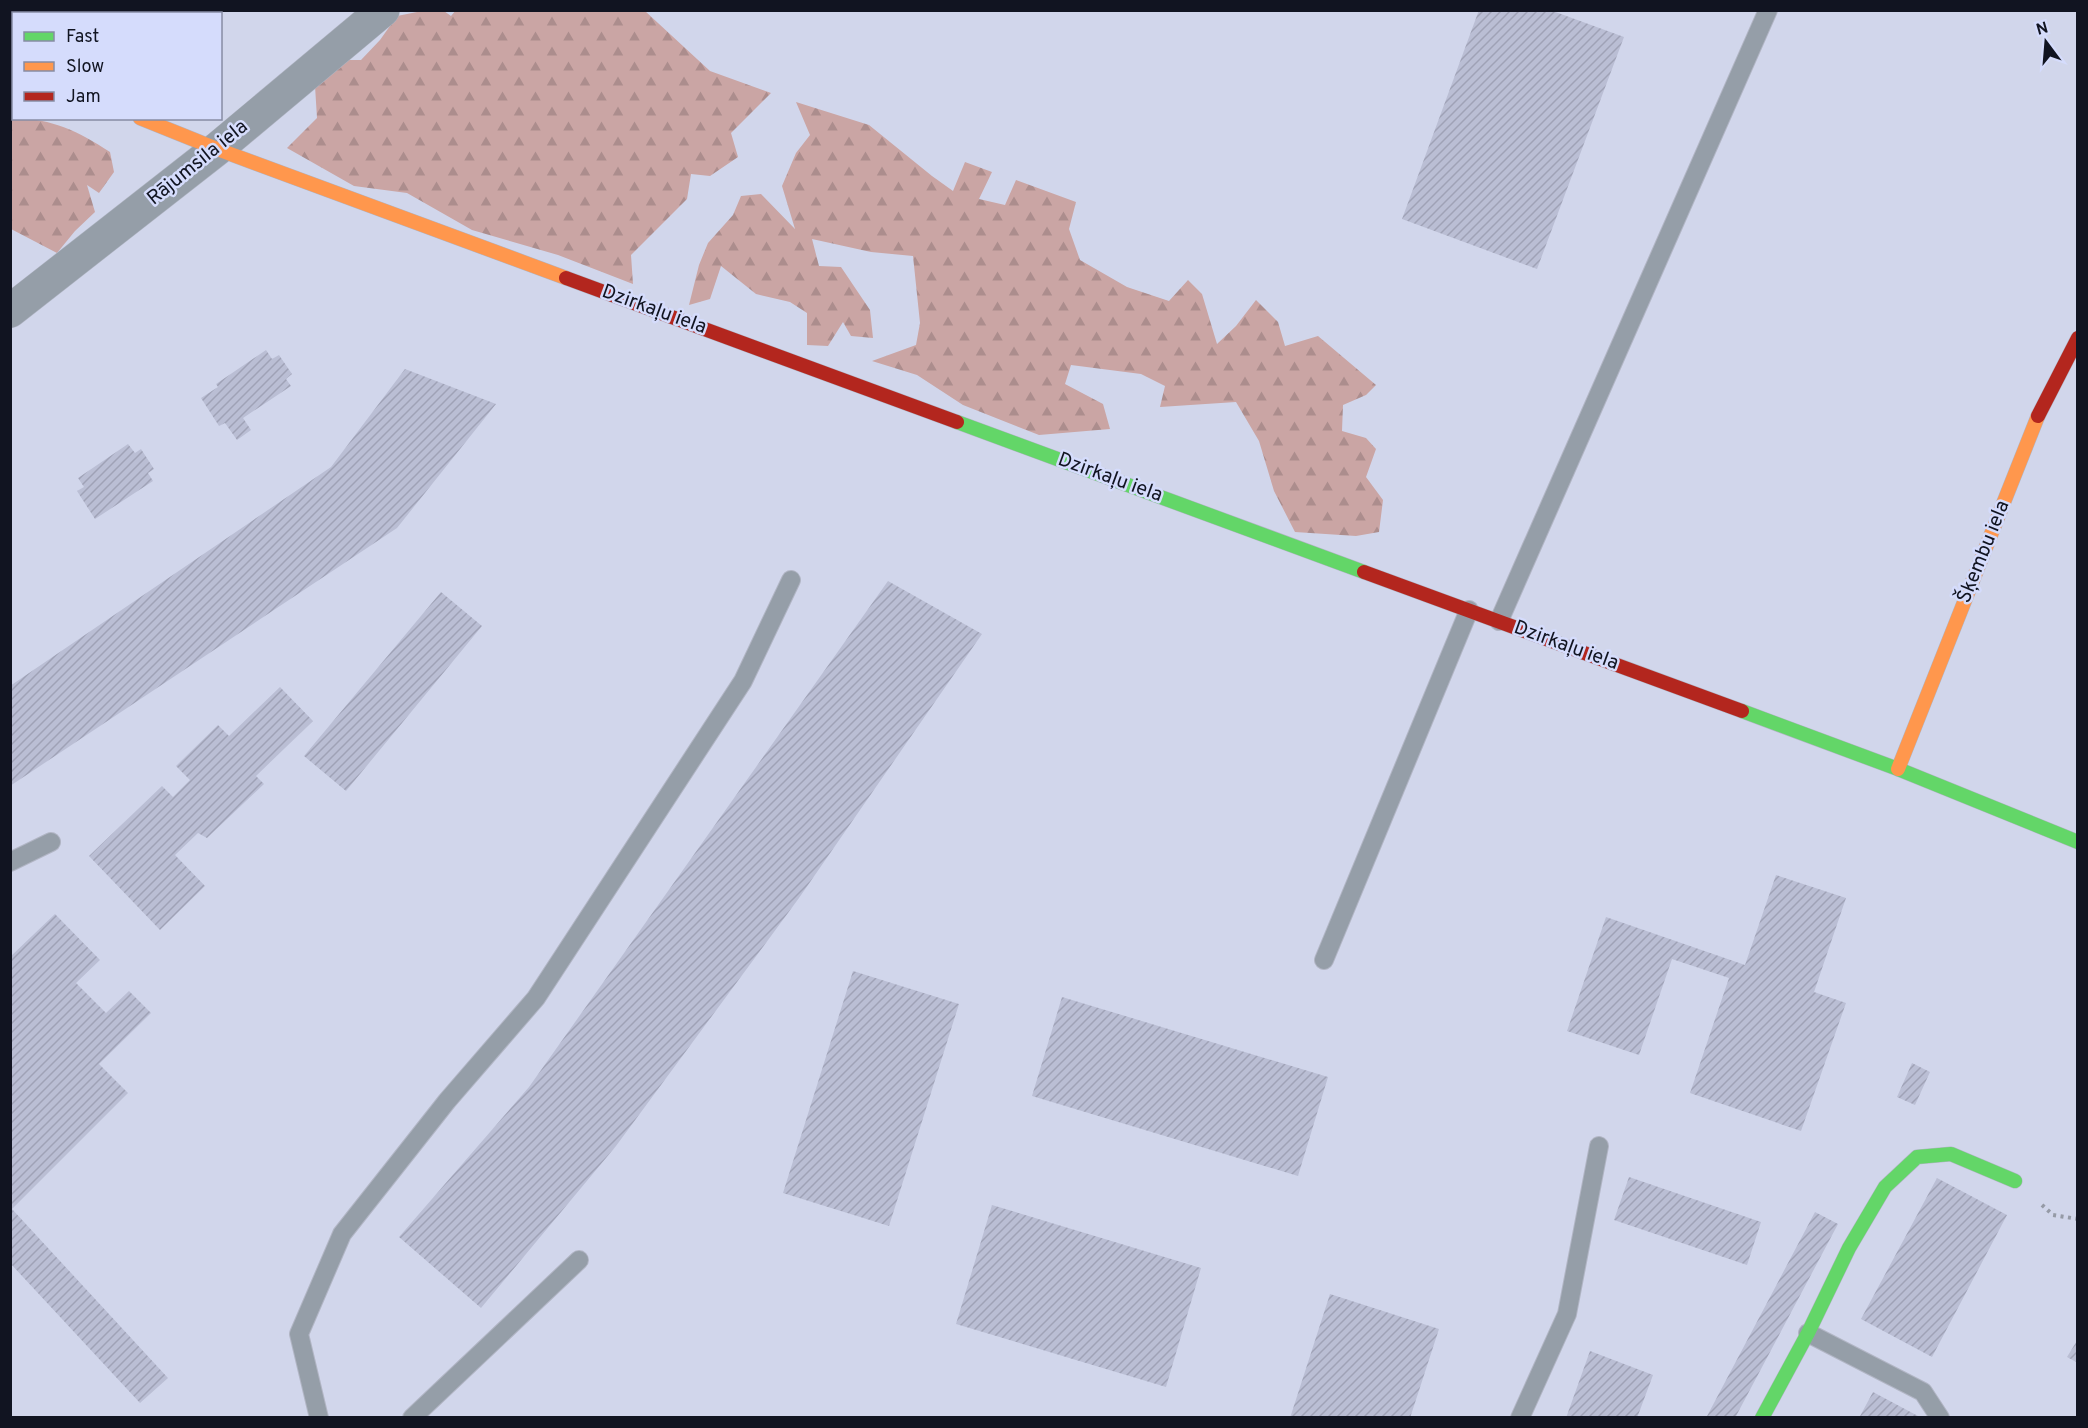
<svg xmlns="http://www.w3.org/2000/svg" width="2088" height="1428" viewBox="0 0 2088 1428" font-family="Overpass,sans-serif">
<defs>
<pattern id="forest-firs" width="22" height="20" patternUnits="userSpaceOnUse" patternTransform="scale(1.5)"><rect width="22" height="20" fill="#caa5a4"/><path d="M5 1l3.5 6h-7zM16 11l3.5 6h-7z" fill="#ac8d8d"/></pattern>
<pattern id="building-hatch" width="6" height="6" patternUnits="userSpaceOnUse" patternTransform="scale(1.5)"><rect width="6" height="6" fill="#babed4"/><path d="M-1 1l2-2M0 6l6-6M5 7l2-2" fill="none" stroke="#9fa2b6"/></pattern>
</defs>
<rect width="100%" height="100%" fill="#d1d6eb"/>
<!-- forest -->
<path fill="url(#forest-firs)" d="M456 10 645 11 710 71 771 93 731 133 738 157 710 176 691 174 687 199 631 255 633 284 558 255 472 230 407 193 354 186 287 148 317 118 315 86 341 60H361L380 40 397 16 422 11H444L451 16Z
M796 102 869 125 932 176 953 191 965 162 992 172 979 199 1005 205 1016 180 1076 202 1069 229 1080 260 1127 287 1169 301 1188 280 1202 294 1217 344 1236 326 1256 300 1278 322 1285 346 1318 336 1376 385 1366 395 1343 405 1342 431 1366 438 1376 449 1366 477 1383 500 1379 532 1356 536 1295 532 1274 491 1259 441 1236 402 1160 407 1165 386 1141 374 1071 365 1065 384 1103 404 1110 429 1039 435 963 405 917 375 872 361 916 345 920 323 913 256 871 252 812 239 819 266 841 267 870 310 873 338 851 336 843 322 828 346 807 345V313L790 302 756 294 721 266 710 299 689 305 699 265 708 243 733 215 741 196 761 194 795 229 782 186 796 153 810 135Z
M10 113H13L14 118C53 119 78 131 110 152L114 172 99 193 87 185 95 212 75 231 57 253 11 229Z"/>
<!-- building -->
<path fill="url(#building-hatch)" d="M1479 10H1550L1624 37 1537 269 1402 219Z
M266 350 272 359 279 355 292 374 286 379 291 386 243 418 251 430 237 440 225 423 219 426 201 398 218 387 216 384Z
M405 369 496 404 397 528 10 786V686L331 467Z
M128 444 135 453 141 449 154 469 148 473 153 481 95 519 77 491 84 487 78 478Z
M888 581 982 634 799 898 616 1146 481 1308 399 1237 529 1087Z
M441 592 482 626 346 791 304 756Z
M280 687 313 721 256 776 264 784 207 838 198 833 175 855 205 886 160 930 89 856 162 786 173 797 190 780 176 766 218 725 229 736Z
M1776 875 1846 898 1814 992 1846 1003 1801 1131 1690 1093 1729 978 1672 959 1639 1055 1567 1031 1606 917 1745 965Z
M55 914 100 960 76 983 106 1013 129 991 151 1013 99 1064 128 1093 12 1209 168 1378 140 1403 10 1263V957Z
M853 971 959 1004 889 1226 783 1193Z
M1062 997 1328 1077 1298 1176 1032 1096Z
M1912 1063 1930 1072 1915 1105 1897 1097Z
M1629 1177 1761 1222 1747 1265 1614 1220Z
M1937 1178 2007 1215 1932 1357 1861 1319Z
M992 1205 1201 1268 1166 1387 956 1324Z
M1815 1212 1838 1224 1735 1418H1706Z
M1330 1294 1439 1329 1410 1418H1290Z
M2078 1339V1363L2067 1357Z
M1590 1351 1653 1375 1637 1418H1566Z
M1873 1392 1918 1416 1917 1418H1859Z"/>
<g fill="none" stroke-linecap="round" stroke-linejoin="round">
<!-- lane casing -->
<g stroke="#b1b5c4" stroke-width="20">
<path id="lane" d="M1499 621 1768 10
M10 862 51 842
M1324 960 1469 610
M1808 1333 1923 1392 1940 1418
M319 1418 299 1334 342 1234 447 1101 536 998 743 681 791 580
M412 1418 579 1260
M1520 1418 1567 1314 1599 1146"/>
</g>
<!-- street casing -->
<g stroke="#b1b5c4" stroke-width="34">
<path id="street" d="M10 72 14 73
M10 311 217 149 383 10"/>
</g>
<!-- fast casing -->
<g stroke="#b1b5c4" stroke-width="15">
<path id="fast" d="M957 422 1364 572
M1742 711 1898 769 2078 842
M1762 1418 1808 1333 1849 1248 1885 1187 1917 1157 1951 1154 2015 1181"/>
</g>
<!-- slow casing -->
<g stroke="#b1b5c4" stroke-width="15">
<path id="slow" d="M140 118 217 149 566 278
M1898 769 2038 416"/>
</g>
<!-- jam casing -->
<g stroke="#b1b5c4" stroke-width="15">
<path id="jam" d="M566 278 957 422
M2038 416 2078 338
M1364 572 1742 711"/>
</g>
<!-- path -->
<path stroke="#959aa6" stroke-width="4" stroke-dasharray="3 4.5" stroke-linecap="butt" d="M2042 1205 2053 1215 2078 1219"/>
<!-- lane -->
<use href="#lane" stroke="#959ea8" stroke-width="18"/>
<!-- street -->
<use href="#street" stroke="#959ea8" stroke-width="33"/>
<!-- fast -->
<use href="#fast" stroke="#63d668" stroke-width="14"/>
<!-- slow -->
<use href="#slow" stroke="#ff974d" stroke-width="14"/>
<!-- jam -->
<use href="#jam" stroke="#b3261e" stroke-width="14"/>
</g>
<g text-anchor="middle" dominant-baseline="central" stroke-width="5" stroke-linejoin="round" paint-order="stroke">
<!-- street labels -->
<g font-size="20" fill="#111421" stroke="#d5dcfc">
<text transform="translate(198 163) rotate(-39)">Rājumsila iela</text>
<text transform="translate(654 310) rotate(20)">Dzirkaļu iela</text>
<text transform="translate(1110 478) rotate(20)">Dzirkaļu iela</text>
<text transform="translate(1984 552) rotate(-68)">Šķembu iela</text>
<text transform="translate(1566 646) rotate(20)">Dzirkaļu iela</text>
</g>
</g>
<!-- border -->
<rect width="2088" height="1428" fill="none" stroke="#111421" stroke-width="24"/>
<!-- legend -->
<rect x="12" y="12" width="210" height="108" fill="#d5dcfc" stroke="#878ca4" stroke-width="1.5"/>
<rect x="24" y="32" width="30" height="9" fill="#63d668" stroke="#878ca4" stroke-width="1.5"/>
<text x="66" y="42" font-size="18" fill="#111421">Fast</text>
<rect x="24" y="62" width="30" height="9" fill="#ff974d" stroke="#878ca4" stroke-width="1.5"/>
<text x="66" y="72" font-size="18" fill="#111421">Slow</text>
<rect x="24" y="92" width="30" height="9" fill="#b3261e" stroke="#878ca4" stroke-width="1.5"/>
<text x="66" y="102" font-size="18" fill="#111421">Jam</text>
<!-- north arrow -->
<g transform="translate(2046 42) rotate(344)" stroke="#d5dcfc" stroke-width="4.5" paint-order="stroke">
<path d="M0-4.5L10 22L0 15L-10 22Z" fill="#111421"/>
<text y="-9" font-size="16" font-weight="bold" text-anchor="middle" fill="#111421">N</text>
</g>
</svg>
